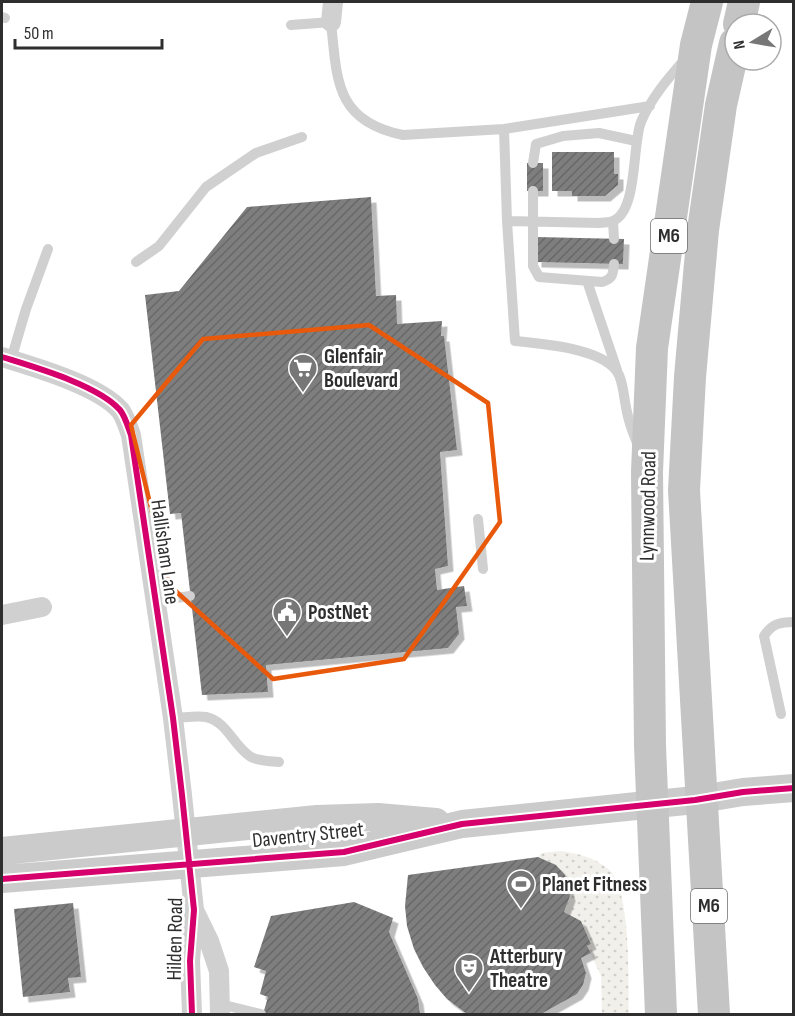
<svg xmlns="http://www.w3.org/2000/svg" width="795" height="1016" viewBox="0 0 795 1016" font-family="'Sofia Sans Condensed',sans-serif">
<defs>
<pattern id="grass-dots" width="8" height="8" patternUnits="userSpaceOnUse" patternTransform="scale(1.5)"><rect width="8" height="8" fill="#f2f0eb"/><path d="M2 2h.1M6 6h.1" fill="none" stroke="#d0ceca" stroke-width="1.8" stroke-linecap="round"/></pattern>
<pattern id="building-hatch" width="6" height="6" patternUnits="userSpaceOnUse" patternTransform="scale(1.5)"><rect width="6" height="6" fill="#7e7e7e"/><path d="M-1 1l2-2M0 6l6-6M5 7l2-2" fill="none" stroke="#686868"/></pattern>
<filter id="shadow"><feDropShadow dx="5.5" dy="5.5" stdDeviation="0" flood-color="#0004"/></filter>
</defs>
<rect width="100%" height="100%" fill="#fff"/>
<!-- grass -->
<path fill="url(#grass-dots)" d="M561 851C579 854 594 857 608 869 632 889 628 982 629 1014H602L601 976 587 946 591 943 581 921 564 912C576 887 565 865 538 857L542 853Z"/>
<!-- building -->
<path fill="url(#building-hatch)" filter="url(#shadow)" d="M552 152H614V174H618V185L605 196H572V191H552Z
M527 163H543V191H527Z
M371 197 376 296 396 295 397 324 442 321 441 336H444L457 450 440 452 448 566 435 569 437 590 464 586 467 606 456 607 459 634 448 648 266 665 268 692 202 695 181 513 170 514 145 295 179 291 247 207Z
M536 237 624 239 623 264 536 262Z
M538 857 556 865 565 875 570 896 564 912 581 921 591 944 587 946 591 953 581 958 586 973 583 985 577 994 541 1014H467L447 999 435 985 423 967 414 949 407 926 405 906 408 875Z
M354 902 393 918 389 932 418 999 420 1014H263L268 997 260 994 266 971 254 967 271 916Z
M73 903 81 977 68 978 70 992 23 997 14 909Z"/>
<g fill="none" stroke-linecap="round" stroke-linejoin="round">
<!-- lane -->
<path stroke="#d0d0d0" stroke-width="10" d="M2 17 5 18
M291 25 331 22C337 80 335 121 403 135L504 129 650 106
M504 129 507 221 515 341C542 344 606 348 619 375 624 387 624 400 627 412 629 423 633 433 637 443
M533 163 536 144 563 136 599 133 636 141
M533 191V266L539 277 602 282C613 279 613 274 614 264
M507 221 599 223C604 222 609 223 613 221 638 211 632 144 641 122 651 98 669 77 686 58
M613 221 614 239
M136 262 159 246 206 187 256 153 302 137
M587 281 617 370
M11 360 26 309 48 249
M478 519 483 569
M156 601 190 596
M781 714 764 636C772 624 779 622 794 622
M173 718C183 718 196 715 206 717 228 722 233 746 251 757 259 761 270 761 279 762
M174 960 190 961
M220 1004 261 1014"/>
<!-- street -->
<path stroke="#d0d0d0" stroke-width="20" d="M331 22 333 2
M2 357C34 367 98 385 120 410 125 416 128 427 131 435L173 718 182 795 194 910 190 961 192 1014
M2 615 42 607
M194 910 209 941 219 971 220 1014"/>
<!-- secondary -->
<path stroke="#cbcbcb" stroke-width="28" d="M2 851 317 819 378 817 436 822
M2 879 344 852 462 824 695 800 743 792 794 788"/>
<!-- primary -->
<path stroke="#c4c4c4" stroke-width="32" d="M739 24 744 2
M661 1014 650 746 647 472 652 348 696 45 707 2
M714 1014 684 490 690 377 703 230 721 105 735 43"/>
<!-- cycleway casing -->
<g stroke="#fff" stroke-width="10">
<path id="cycleway" d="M2 357C34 367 98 385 120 410 125 416 128 427 131 435L173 718 182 795 194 910 190 961 192 1014
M2 879 344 852 462 824 695 800 743 792 794 788"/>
</g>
<!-- cycleway -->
<use href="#cycleway" stroke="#d6006c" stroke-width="6"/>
</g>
<!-- marked area -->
<path fill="none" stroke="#e8590c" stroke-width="4.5" stroke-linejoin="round" d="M369 325 488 403 500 522 404 659 273 679 170 586 131 425 203 339Z"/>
<!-- icons -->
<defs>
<g id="supermarket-pin" transform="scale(1.5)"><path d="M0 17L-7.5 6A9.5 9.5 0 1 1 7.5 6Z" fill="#777" stroke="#fff"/><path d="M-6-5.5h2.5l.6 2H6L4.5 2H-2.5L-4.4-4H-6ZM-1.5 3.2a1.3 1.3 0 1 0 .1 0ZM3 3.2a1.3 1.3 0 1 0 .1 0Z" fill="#fff"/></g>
<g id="civic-pin" transform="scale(1.5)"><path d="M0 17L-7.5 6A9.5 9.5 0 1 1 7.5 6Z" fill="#777" stroke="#fff"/><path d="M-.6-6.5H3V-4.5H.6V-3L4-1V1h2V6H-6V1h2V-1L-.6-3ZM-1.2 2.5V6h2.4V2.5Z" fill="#fff"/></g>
<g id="stadium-pin" transform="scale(1.5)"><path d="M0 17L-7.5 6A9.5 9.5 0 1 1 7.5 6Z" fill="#777" stroke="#fff"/><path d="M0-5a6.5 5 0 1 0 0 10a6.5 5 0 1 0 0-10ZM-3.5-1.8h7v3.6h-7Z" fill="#fff"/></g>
<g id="theatre-pin" transform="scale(1.5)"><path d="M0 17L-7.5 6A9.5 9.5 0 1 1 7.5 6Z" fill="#777" stroke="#fff"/><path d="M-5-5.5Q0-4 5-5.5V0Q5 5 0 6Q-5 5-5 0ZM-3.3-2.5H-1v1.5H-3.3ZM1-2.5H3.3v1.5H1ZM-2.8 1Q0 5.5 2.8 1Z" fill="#fff"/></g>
</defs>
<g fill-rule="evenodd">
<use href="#supermarket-pin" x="303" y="368"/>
<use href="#civic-pin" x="287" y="612"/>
<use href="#stadium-pin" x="521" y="884"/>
<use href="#theatre-pin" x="469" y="968"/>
</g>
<g text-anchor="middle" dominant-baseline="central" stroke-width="6" stroke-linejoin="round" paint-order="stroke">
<!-- shield labels -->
<g fill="#fff" stroke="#6d6d6d" stroke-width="1.5">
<rect x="651" y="219" width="36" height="34" rx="4.5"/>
<rect x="691" y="889" width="36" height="34" rx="4.5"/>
</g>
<g font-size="20" font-weight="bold" fill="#2e2e2e">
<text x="669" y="236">M6</text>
<text x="709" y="906">M6</text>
</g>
<!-- poi labels -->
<g font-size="21" font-weight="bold" fill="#2e2e2e" stroke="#fff" text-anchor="start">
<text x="324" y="356">Glenfair<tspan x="324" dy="24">Boulevard</tspan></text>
<text x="308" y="612">PostNet</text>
<text x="542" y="884">Planet Fitness</text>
<text x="490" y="956">Atterbury<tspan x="490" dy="24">Theatre</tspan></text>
</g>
<!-- street labels -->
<g font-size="21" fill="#2e2e2e" stroke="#fff">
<text transform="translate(648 506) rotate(-89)">Lynnwood Road</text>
<text transform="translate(165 552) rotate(82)">Hallisham Lane</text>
<text transform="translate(308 835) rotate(-6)">Daventry Street</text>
<text transform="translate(175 939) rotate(-89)">Hilden Road</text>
</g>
</g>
<!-- border -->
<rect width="795" height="1016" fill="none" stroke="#2e2e2e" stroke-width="6"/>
<!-- north arrow -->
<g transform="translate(753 42) rotate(259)"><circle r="28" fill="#ffffff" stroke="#ababab" stroke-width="1.5"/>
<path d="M0-4.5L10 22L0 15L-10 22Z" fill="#777777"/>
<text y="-9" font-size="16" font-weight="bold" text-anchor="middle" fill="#2e2e2e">N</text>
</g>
<!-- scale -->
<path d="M15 39v9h147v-9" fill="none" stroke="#2e2e2e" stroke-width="3"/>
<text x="24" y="39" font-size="18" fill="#2e2e2e" stroke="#ffffff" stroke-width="4.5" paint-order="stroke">50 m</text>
</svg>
